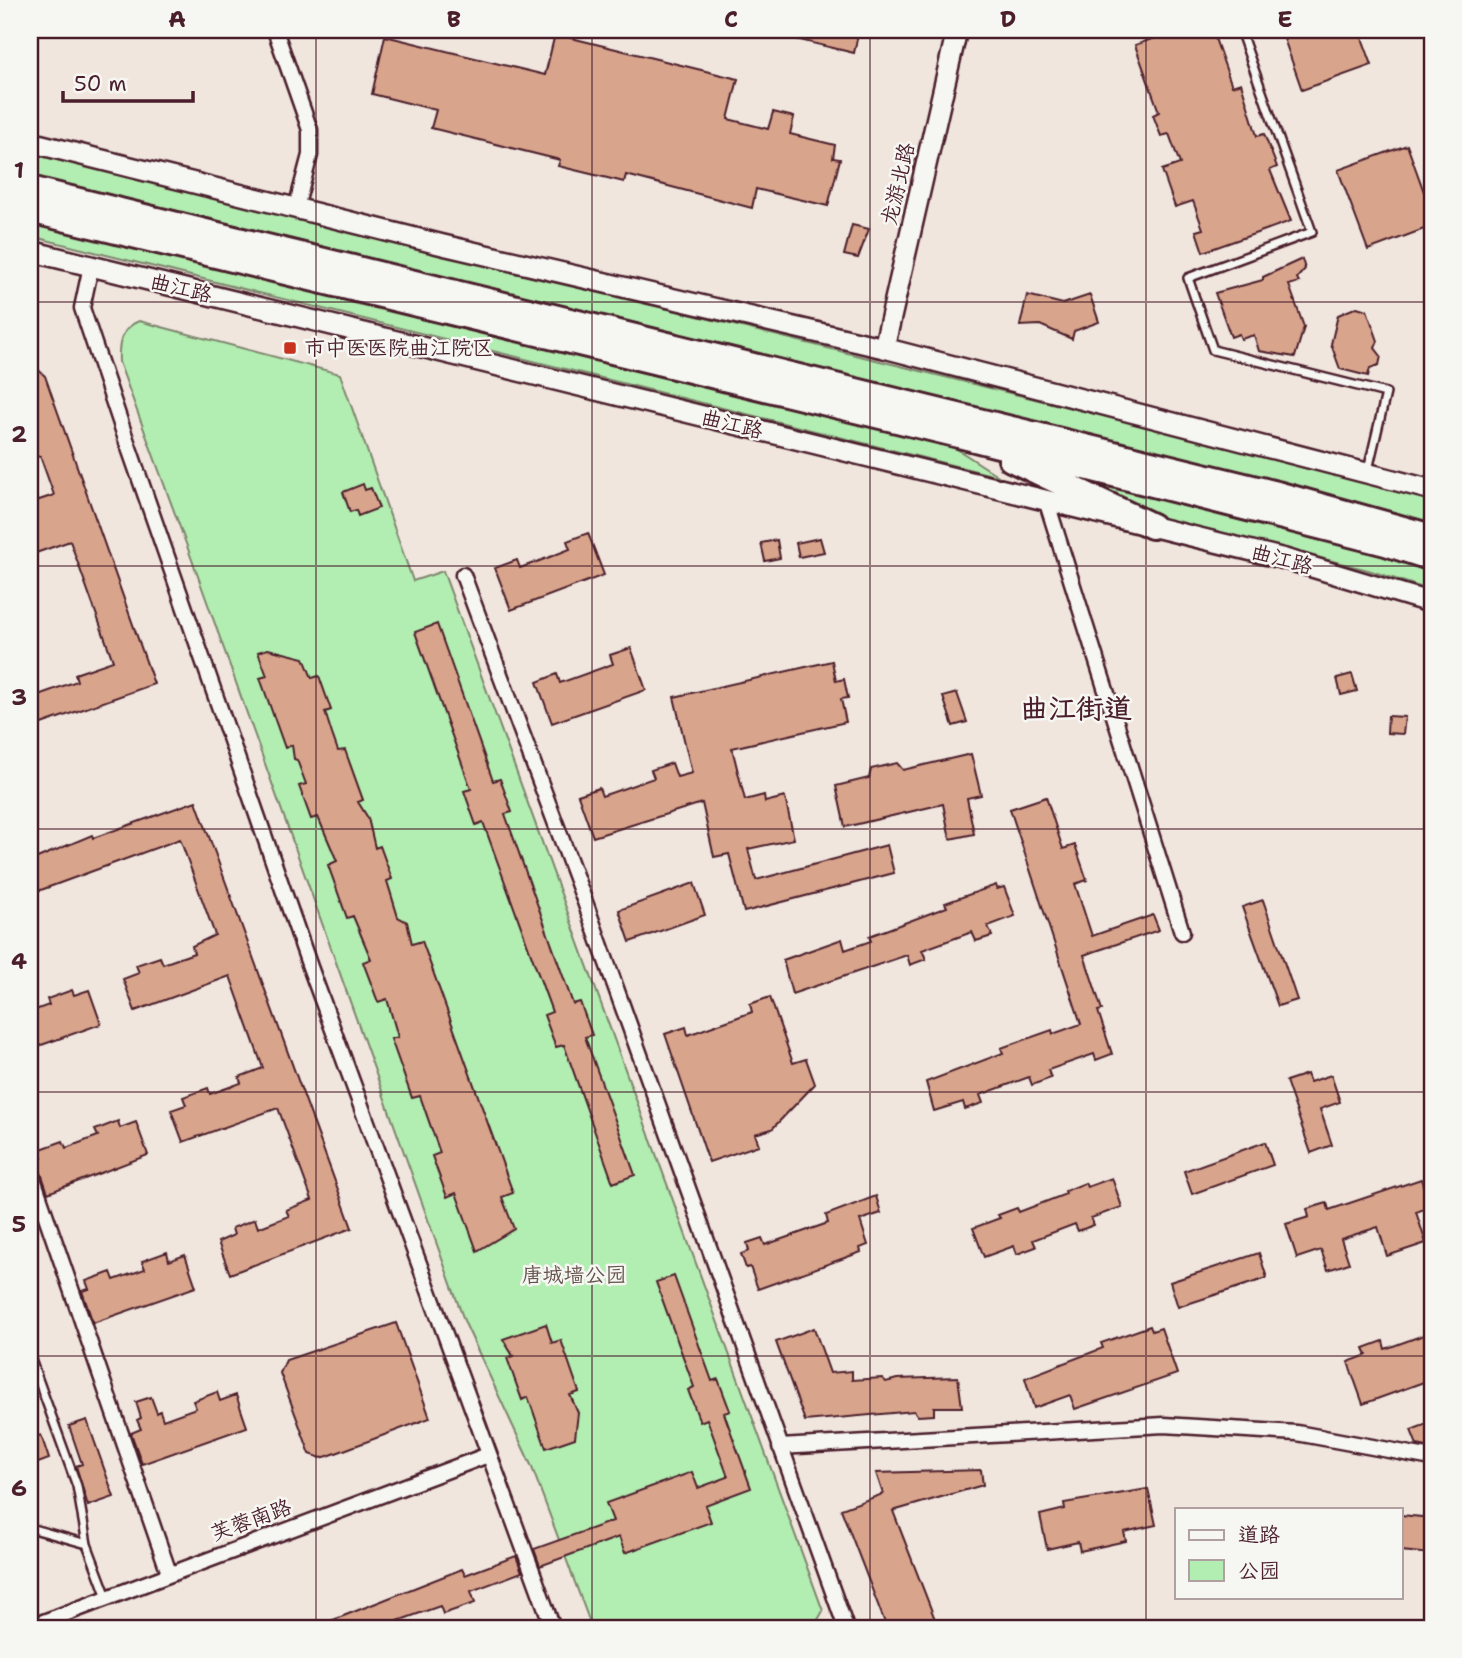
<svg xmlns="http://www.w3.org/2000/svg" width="1462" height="1658" viewBox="0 0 1462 1658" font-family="'Shantell Sans','LXGW WenKai TC',sans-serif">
<rect width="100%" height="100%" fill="#f0e6de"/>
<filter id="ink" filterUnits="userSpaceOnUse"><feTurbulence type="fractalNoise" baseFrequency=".0143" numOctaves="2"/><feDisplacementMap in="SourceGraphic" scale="14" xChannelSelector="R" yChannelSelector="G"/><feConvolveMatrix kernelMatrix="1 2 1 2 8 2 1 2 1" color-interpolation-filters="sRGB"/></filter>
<g filter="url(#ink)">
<!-- green -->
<path fill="#b2edb1" stroke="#7e866e" stroke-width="2" d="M30 152 1368 481 1432 501V524L1283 482 30 175Z
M30 220 952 446 1000 477 30 236Z
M139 321 340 374 413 581 443 571 823 1611 815 1625 807 1628H592L531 1465 465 1323 195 568 119 362C118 344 121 328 139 321Z
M1072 473 1432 567V591L1368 570 1154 516 1069 478Z"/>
<!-- building -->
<path fill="#d8a48c" stroke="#4a1f2b" stroke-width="2" d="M780 30H859L854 53 779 35Z
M1168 30H1212L1232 86 1241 83 1257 136 1264 134 1277 167 1270 170 1291 221 1203 252 1196 231 1203 229 1193 201 1175 207 1162 170 1180 164 1169 134 1161 136 1153 115 1159 112 1135 45 1169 33Z
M1281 30H1359L1372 65 1302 90Z
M555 34 738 79 728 119 768 129 773 112 794 117 790 134 835 145 833 158 840 159 828 206 756 189 752 208 626 175 624 182 558 166 560 160 431 128 436 110 372 94 385 36 545 75Z
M1407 145 1432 214V226L1368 250 1338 170Z
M852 225 869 229 858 258 844 255Z
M1302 259 1305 269 1297 278 1299 282 1289 285 1304 327 1295 357 1259 351 1254 335 1241 339 1239 334 1231 337 1215 293 1263 280V277Z
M1027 295 1063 304 1090 295 1099 322 1074 331 1072 339 1040 325 1020 326Z
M1357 307 1367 310 1378 341 1375 348 1381 356 1379 365 1370 368 1368 376 1340 369 1331 344 1338 315Z
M30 362 45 376 154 684 30 728V698L77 681 75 674 113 661 70 541 30 555V503L54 495 40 456 30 459Z
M363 484 365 490 371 488 379 508 358 516 356 510 350 512 343 492Z
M588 533 604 575 511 610 495 568 517 560 520 568 542 560 570 549 567 541Z
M820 538 824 552 799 557 796 543Z
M777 540 780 558 765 561 761 543Z
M437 624 493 781 500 779 512 812 505 814 573 1004 580 1002 592 1035 585 1037 635 1175 613 1183 564 1045 556 1047 544 1015 552 1012 483 822 476 825 464 791 471 789 415 632Z
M631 648 646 690 552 723 537 682 557 674 560 683 613 664 610 655Z
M268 649 304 658 312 678 319 676 331 710 325 712 332 734 338 751 345 750 363 800 358 802 368 818 375 848 380 846 392 879 387 881 398 917 407 922 412 944 422 941 513 1193 502 1197 514 1229 477 1251 456 1193 447 1197 432 1156 440 1153 420 1096 412 1098 391 1039 398 1037 387 999 378 1002 363 962 371 959 353 916 347 918 328 865 337 861 318 817 311 819 299 786 306 784 297 760 294 759 292 745 285 748 260 678 267 676 258 652Z
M832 661 836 681 844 679 848 698 841 699 846 722 732 748 745 800 764 795 765 802 785 797 794 839 748 849 756 880 887 845 894 873 744 912 729 854 714 857 702 803 593 837 578 795 599 788 602 796 654 778 651 770 672 763 677 777 692 773 674 697Z
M1352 674 1357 691 1341 695 1337 678Z
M957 693 967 722 953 726 943 697Z
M1388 716 1405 717 1403 734 1387 733Z
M971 754 981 795 967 798 974 834 950 839 943 804 845 827 836 786 869 778 871 769 897 763 903 770Z
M1046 797 1063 849 1075 845 1087 880 1075 884 1092 936 1153 915 1159 930 1084 955 1102 1010 1098 1011 1112 1054 1096 1060 1094 1054 1048 1070 1051 1078 1032 1085 1029 1077 980 1095 983 1103 965 1109 963 1102 934 1111 926 1082 1003 1053 1001 1048 1052 1030 1053 1034 1081 1024 1010 809Z
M196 801 352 1228 230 1274 218 1242 234 1235 232 1228 255 1219 258 1228 289 1216 286 1210 312 1200 278 1108 183 1142 171 1110 186 1105 183 1097 208 1088 210 1094 241 1083 239 1077 263 1068 230 976 135 1011 123 979 139 973 136 965 160 957 163 964 194 953 192 946 215 935 180 839 30 894V861L92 835 93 838Z
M694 883 705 915 630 942 619 910Z
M996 885 997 889 1004 887 1015 916 988 926 992 936 976 941 972 932 922 950 926 959 910 965 907 955 792 994 783 960 842 939 845 950 871 941 869 936 883 931 947 907 945 903Z
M1263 900 1297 1000 1278 1006 1242 907Z
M72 990 74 995 89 990 101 1024 30 1049V1012L49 1005 47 999Z
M770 997 793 1063 806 1059 815 1084 772 1129 755 1134 759 1145 709 1162 665 1034 686 1027 688 1035 752 1012 750 1004Z
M1307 1074 1310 1082 1331 1075 1340 1102 1320 1109 1332 1145 1311 1153 1286 1081Z
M118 1121 120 1128 136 1122 148 1155 48 1193 39 1167 34 1161 42 1158 38 1150 63 1141 66 1148 98 1136 95 1130Z
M1265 1142 1273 1165 1192 1194 1184 1171Z
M1112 1178 1122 1207 1091 1218 1094 1225 1078 1231 1075 1224 1033 1240 1036 1247 1017 1254 1014 1246 984 1257 973 1228 1000 1218 998 1215 1017 1208 1019 1212 1066 1194 1065 1191 1085 1183 1087 1187Z
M1421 1179 1430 1207 1416 1212 1426 1243 1387 1256 1378 1227 1341 1239 1349 1263 1328 1270 1321 1250 1297 1258 1286 1224 1309 1217 1307 1209 1327 1203 1329 1210Z
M876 1196 881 1213 860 1220 868 1245 860 1248 861 1252 758 1289 750 1267 746 1268 741 1254 749 1251 747 1243 762 1238 765 1245 828 1223 826 1215Z
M167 1252 169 1261 185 1255 196 1287 93 1323 82 1291 89 1289 86 1281 111 1272 114 1280 145 1269 142 1261Z
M1259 1253 1267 1278 1178 1307 1170 1282Z
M674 1276 712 1381 718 1379 730 1411 724 1413 751 1488 705 1505 711 1522 625 1553 619 1537 540 1566 534 1549 613 1521 606 1503 692 1472 698 1488 728 1477 707 1419 700 1422 688 1390 694 1387 656 1282Z
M396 1323 430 1418 328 1456 321 1458 310 1454 280 1373 286 1360Z
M546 1324 552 1343 561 1340 579 1392 570 1395 578 1413 575 1438 546 1448 528 1397 522 1400 507 1358 513 1356 503 1339Z
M1150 1326 1152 1331 1161 1328 1177 1374 1075 1409 1070 1395 1034 1408 1025 1378 1103 1348 1101 1343Z
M814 1328 830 1373 852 1371V1380L882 1378 886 1382 897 1379 958 1377 962 1407H934V1415L918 1416 914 1411 805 1421 776 1342Z
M1432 1332V1379L1363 1404 1348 1362 1367 1355 1364 1348 1383 1341 1385 1349Z
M217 1392 220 1401 236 1395 247 1427 142 1464 131 1433 141 1429 137 1420 141 1418 136 1402 151 1397 157 1413 160 1411 163 1420 196 1408 193 1401Z
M87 1420 114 1497 88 1506 76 1466 82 1464 69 1426Z
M1432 1422V1448L1417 1445 1411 1430Z
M41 1435 49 1459 30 1466V1439Z
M981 1470 983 1485 893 1511 936 1622 919 1628H887L841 1509 883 1494 876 1473Z
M1148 1489 1156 1525 1124 1532 1126 1541 1080 1551 1078 1542 1047 1549 1040 1515 1065 1509 1064 1503Z
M1401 1515 1432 1518V1554L1401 1551Z
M516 1556 522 1572 471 1591 475 1603 443 1614 440 1606 378 1628H313L462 1569 465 1575Z"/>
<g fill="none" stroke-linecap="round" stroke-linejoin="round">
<!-- lane casing -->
<g stroke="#4a1f2b" stroke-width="12">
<path id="lane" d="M1240 30 1312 232 1188 278 1213 350 1386 393 1368 470
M30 1357 77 1486 87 1544 107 1597
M30 1528 87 1544"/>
</g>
<!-- street casing -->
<g stroke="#4a1f2b" stroke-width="19">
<path id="street" d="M275 30 310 130V155L296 208
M91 266 82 308 128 445 310 967 553 1628
M1047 503 1182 932
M463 575 585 902 846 1628
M30 1170 169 1573
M780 1447 1164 1425 1297 1433 1432 1458
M30 1627 488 1455"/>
</g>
<!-- secondary casing -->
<g stroke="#4a1f2b" stroke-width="24">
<path id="secondary" d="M30 142 443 245 884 348 1432 490
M30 251 1285 559 1432 603
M884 348 957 30"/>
</g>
<!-- highway casing -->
<g stroke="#4a1f2b" stroke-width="30">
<path id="highway" d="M30 189 1277 494 1432 537
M30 210 963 436 1386 543 1432 558
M1011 459 1152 526"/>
</g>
<!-- lane -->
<use href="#lane" stroke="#f6f6f2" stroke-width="7"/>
<!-- street -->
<use href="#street" stroke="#f6f6f2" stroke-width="14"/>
<!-- secondary -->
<use href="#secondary" stroke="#f6f6f2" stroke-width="19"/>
<!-- highway -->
<use href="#highway" stroke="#f6f6f2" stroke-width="24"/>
</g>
</g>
<!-- grid -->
<path fill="none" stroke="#4a1f2b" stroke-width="2" stroke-opacity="0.55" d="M316 30V1628M592 30V1628M870 30V1628M1146 30V1628M30 302H1432M30 566H1432M30 829H1432M30 1092H1432M30 1356H1432"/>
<!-- markers -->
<rect fill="#c8321e" stroke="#f6f6f2" stroke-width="2.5" x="283" y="341" width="14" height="14" rx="3.5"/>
<g text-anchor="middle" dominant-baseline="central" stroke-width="5" stroke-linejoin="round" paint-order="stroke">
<!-- street labels -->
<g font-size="21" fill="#4a1f2b" stroke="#f6f6f2">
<text transform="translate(898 184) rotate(-77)">龙游北路</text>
<text transform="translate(181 288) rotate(14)">曲江路</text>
<text transform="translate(732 424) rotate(14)">曲江路</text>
<text transform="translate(1282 559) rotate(15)">曲江路</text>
<text transform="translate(251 1520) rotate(-20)">芙蓉南路</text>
</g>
<!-- poi labels -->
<g font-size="21" fill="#4a1f2b" stroke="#f6f6f2" text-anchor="start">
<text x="304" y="348">市中医医院曲江院区</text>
</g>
<!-- park labels -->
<g font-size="21" fill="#64524c" stroke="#f6f6f2">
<text x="574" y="1275">唐城墙公园</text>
</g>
<!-- district labels -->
<g font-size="28" font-weight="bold" fill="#4a1f2b" stroke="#f6f6f2">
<text x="1076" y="708">曲江街道</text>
</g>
</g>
<!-- margin -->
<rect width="1462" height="1658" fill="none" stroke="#f6f6f2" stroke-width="77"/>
<!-- legend -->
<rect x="1175" y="1508" width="228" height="91" fill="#f6f6f2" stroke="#b1a0a2" stroke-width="2"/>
<rect x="1189" y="1530" width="35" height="10" fill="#f6f6f2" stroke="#b1a0a2" stroke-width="2"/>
<text x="1238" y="1542" font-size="21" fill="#4a1f2b">道路</text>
<rect x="1189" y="1560" width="35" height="21" fill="#b2edb1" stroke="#b1a0a2" stroke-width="2"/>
<text x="1238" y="1578" font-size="21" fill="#4a1f2b">公园</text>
<!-- scale -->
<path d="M63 91v10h130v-10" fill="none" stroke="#4a1f2b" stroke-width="3.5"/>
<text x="74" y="91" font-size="21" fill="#4a1f2b" stroke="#f6f6f2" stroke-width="5" paint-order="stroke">50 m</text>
<rect x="38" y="38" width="1386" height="1582" fill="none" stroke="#4a1f2b" stroke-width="2.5"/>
<g font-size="23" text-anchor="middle" font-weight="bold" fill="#4a1f2b">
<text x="177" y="27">A</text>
<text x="454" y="27">B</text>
<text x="731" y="27">C</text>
<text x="1008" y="27">D</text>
<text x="1285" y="27">E</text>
<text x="19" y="178">1</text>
<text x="19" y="442">2</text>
<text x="19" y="705">3</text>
<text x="19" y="969">4</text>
<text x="19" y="1232">5</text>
<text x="19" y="1496">6</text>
</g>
</svg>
